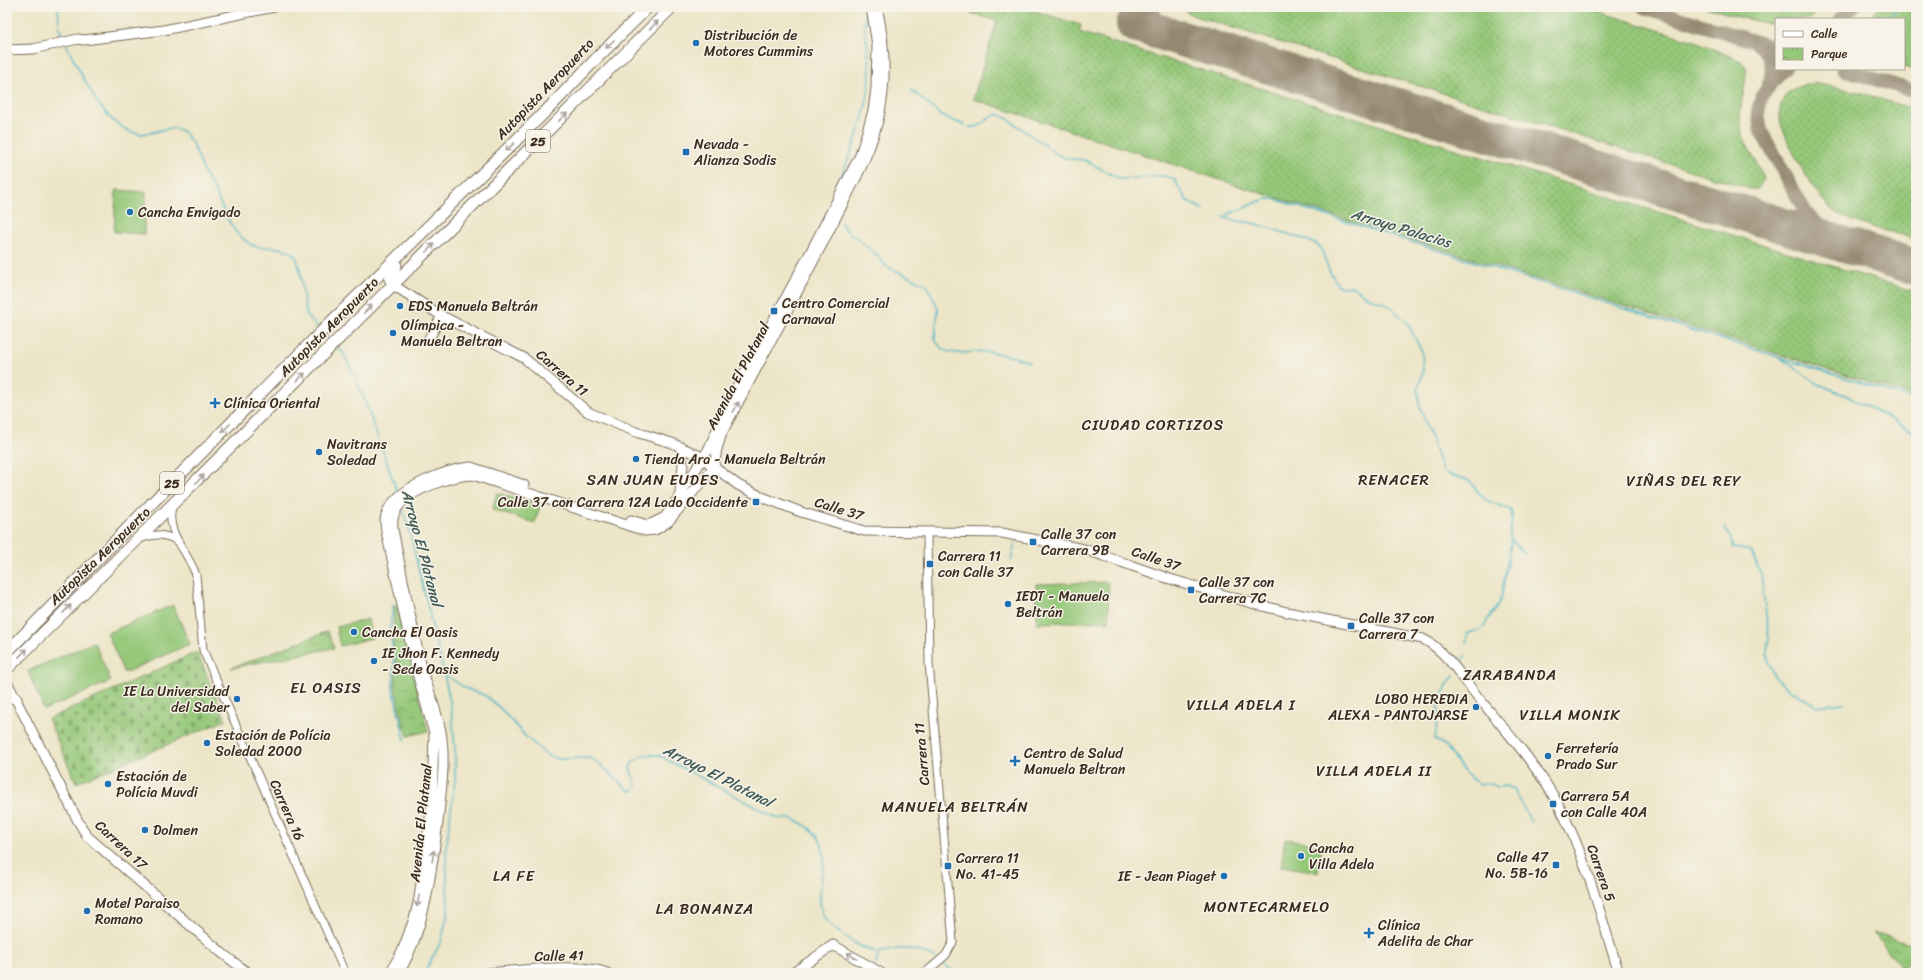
<svg xmlns="http://www.w3.org/2000/svg" width="1923" height="980" viewBox="0 0 1923 980" font-family="Sriracha,sans-serif">
<defs>
<pattern id="grass-dots" width="8" height="8" patternUnits="userSpaceOnUse"><rect width="8" height="8" fill="#95c879"/><path d="M2 2h.1M6 6h.1" fill="none" stroke="#7ba363" stroke-width="1.8" stroke-linecap="round"/></pattern>
<pattern id="cemetery-stones" width="16" height="16" patternUnits="userSpaceOnUse"><rect width="16" height="16" fill="#95c879"/><path d="M2 7V4a2 2 0 0 1 4 0v3zM10 15v-3a2 2 0 0 1 4 0v3z" fill="#7ba363"/></pattern>
<pattern id="park-crowns" width="20" height="18" patternUnits="userSpaceOnUse"><rect width="20" height="18" fill="#95c879"/><path d="M2 6a3 3 0 1 1 6 0M12 15a3 3 0 1 1 6 0" fill="none" stroke="#7ba363"/></pattern>
</defs>
<rect width="100%" height="100%" fill="#f7f3e8"/>
<filter id="ink" filterUnits="userSpaceOnUse"><feTurbulence type="fractalNoise" baseFrequency=".025" numOctaves="2"/><feDisplacementMap in="SourceGraphic" scale="8" xChannelSelector="R" yChannelSelector="G"/><feConvolveMatrix kernelMatrix="1 2 1 2 8 2 1 2 1" color-interpolation-filters="sRGB"/></filter>
<filter id="wash" filterUnits="userSpaceOnUse"><feTurbulence type="fractalNoise" baseFrequency=".012" numOctaves="4" result="noise"/><feDisplacementMap in="SourceGraphic" scale="16" xChannelSelector="R" yChannelSelector="G"/><feGaussianBlur stdDeviation="0.9" result="paint"/><feColorMatrix in="noise" values="0 0 0 0 0 0 0 0 0 0 0 0 0 0 0 0 0 1.4 0 .05"/><feComposite in="paint" operator="in"/></filter>
<g filter="url(#wash)">
<rect width="100%" height="100%" fill="#ece5c7"/>
<!-- grass -->
<path fill="url(#grass-dots)" stroke="#68794c" d="M960 7H1022L1081 25 1079 32 1916 292V397L1248 189 973 99 997 21 961 10Z
M1180 7H1583L1698 42 1741 61 1746 67C1747 87 1738 105 1741 125 1743 144 1758 161 1764 179L1758 189H1750L1192 15Z
M1705 7H1823L1809 19H1776V25L1742 18Z
M1880 7H1916V71L1904 67V19H1869Z
M1814 83 1859 92 1916 110V239C1897 233 1849 223 1835 212 1815 197 1789 148 1781 124 1779 117 1779 106 1783 100 1788 88 1802 85 1814 83Z"/>
<!-- cemetery -->
<path fill="url(#cemetery-stones)" stroke="#68794c" d="M197 652 226 720 76 783 48 719Z"/>
<!-- park -->
<path fill="url(#park-crowns)" stroke="#68794c" d="M394 606H397L428 731 408 736 406 729H404L395 686 396 664 393 643Z
M328 631 334 648 231 668Z
M1874 932 1916 945V958L1901 968Z"/>
<!-- garden -->
<path fill="#95c879" stroke="#68794c" d="M116 190 146 192 144 234 114 232Z
M497 493 540 506 535 523 492 510Z
M1108 582 1109 621 1037 623 1036 584Z
M173 605 190 644 124 673 107 633Z
M368 619 372 638 340 646 336 627Z
M94 642 111 681 44 710 28 671Z
M1285 839 1322 845 1318 872 1281 866Z"/>
<g fill="none" stroke-linecap="round" stroke-linejoin="round">
<!-- stream -->
<path stroke="#49b5c5" stroke-width="1.5" d="M58 7 59 27 63 39
M1885 19 1900 7
M66 44C81 72 101 124 135 133 152 138 171 120 184 133 194 143 198 157 203 170 205 176 209 181 212 186 220 201 226 221 238 234 242 238 249 245 255 246 268 249 285 244 295 256 302 264 302 301 307 315 309 320 315 324 319 328
M911 90 942 116 964 125
M969 127C982 129 986 117 998 114L1008 119 1057 154 1065 158 1084 160 1120 179 1165 176 1174 179 1187 201 1204 210
M839 183C851 152 865 120 869 86 871 66 868 45 864 26V23L867 22 863 7
M1227 215 1265 199H1274L1916 400
M1223 217 1236 221 1253 223 1301 238 1318 245 1321 249 1329 270 1338 285 1342 287 1352 286 1369 298 1385 303 1407 322 1422 352 1423 371 1418 389 1419 404 1442 470 1447 474 1470 481 1478 492 1486 500 1511 510 1512 519 1510 532 1511 543 1501 598 1495 610 1488 619 1484 627 1480 630 1468 633 1466 642
M841 223 844 228 877 255 886 266 927 285 938 308 935 339C945 362 971 349 990 352 1003 354 1016 357 1029 362
M324 334 330 340
M337 347 344 354 365 401 398 494
M1782 359 1818 384 1845 395 1893 420 1916 434
M402 507 410 533 444 674 451 706 455 748V780L446 849 448 912 441 942 424 973
M1725 528 1730 537 1733 548 1751 551 1761 574 1769 639 1767 650 1768 661 1774 676 1785 687 1817 706 1844 703
M1512 540 1525 554
M1011 561 1016 539
M393 605 390 629 394 662 393 688 405 740
M1460 668 1465 656
M444 674 465 688 486 696 500 708 526 737 547 755 558 759 590 758 602 766 628 790 633 791 636 785 630 768 632 763 643 755H658L777 818C783 820 789 817 795 820 852 844 802 891 828 923 839 933 864 952 879 952 885 952 891 950 897 949 910 948 926 952 936 959
M1454 676 1447 685 1439 702 1435 740 1446 746 1464 772 1479 785 1492 783 1497 787 1506 786 1514 789 1531 822
M941 963 957 973
M876 965 879 952"/>
<!-- taxiway -->
<path stroke="#948872" stroke-width="14" d="M1152 7C1156 24 1166 33 1182 39
M1644 7 1776 48
M1840 19 1853 7
M1756 43C1771 53 1776 70 1768 86
M1785 69 1772 82 1762 96 1758 111 1761 131 1805 211 1824 231 1856 248
M1843 69 1916 92"/>
<!-- runway -->
<path stroke="#948872" stroke-width="36" d="M1134 24 1916 267"/>
</g>
</g>
<g filter="url(#ink)">
<g fill="none" stroke-linecap="round" stroke-linejoin="round">
<!-- minor casing -->
<g stroke="#796b59" stroke-width="9">
<path id="minor" d="M172 507C165 533 188 551 196 575L203 650 345 973
M140 539C154 534 164 533 177 541
M925 973 946 955 953 942 929 663 927 533"/>
</g>
<!-- major casing -->
<g stroke="#796b59" stroke-width="11">
<path id="major" d="M7 50 33 49 78 39 84 40 164 30 274 7
M395 260 397 266 389 279 393 285 442 316 524 358 588 412 636 432 672 443 698 455 738 485 762 497 801 512 864 531 1002 533 1084 549 1170 579 1255 604 1287 612 1423 639C1444 649 1463 678 1477 696 1506 731 1539 767 1560 808 1587 859 1601 918 1619 973
M429 338 442 316
M680 492 683 465 681 447
M631 520 647 525 653 523 665 517 673 506 708 450 732 396 810 253 860 155 873 111 876 88 877 45 871 7
M7 682 78 821 87 836 222 953 248 973
M390 973 403 949 415 916 419 898 432 803 434 733 416 670 386 531C385 524 384 517 388 510 399 487 447 469 471 467L524 485
M399 973C426 927 431 874 438 822 441 793 446 761 441 732 437 710 428 689 422 668 411 622 402 575 393 529 392 520 393 513 399 506 410 490 454 475 473 475L645 531 655 530 668 522 714 467 717 449 722 433C758 365 795 298 830 229 849 191 871 155 880 112 887 77 885 43 877 7
M487 973C515 971 583 962 607 973
M793 973 833 945 881 973"/>
</g>
<!-- highway casing -->
<g stroke="#796b59" stroke-width="13">
<path id="highway" d="M7 652 156 499 331 322 551 106 596 59 648 7
M7 669 672 7
M7 694 16 699"/>
</g>
<!-- minor -->
<use href="#minor" stroke="#fff" stroke-width="7"/>
<!-- major -->
<use href="#major" stroke="#fff" stroke-width="9"/>
<!-- highway -->
<use href="#highway" stroke="#fff" stroke-width="11"/>
</g>
<!-- one-way arrows -->
<defs><path id="oneway-shaft" d="M-6 0H5M1.5-3L5.5 0L1.5 3" fill="none" stroke-width="1.6" stroke-linecap="round" stroke-linejoin="round"/></defs>
<g stroke="#a79f9a">
<use href="#oneway-shaft" transform="translate(654 25) rotate(-45)"/>
<use href="#oneway-shaft" transform="translate(610 44) rotate(135)"/>
<use href="#oneway-shaft" transform="translate(563 117) rotate(-44)"/>
<use href="#oneway-shaft" transform="translate(510 147) rotate(136)"/>
<use href="#oneway-shaft" transform="translate(430 248) rotate(-45)"/>
<use href="#oneway-shaft" transform="translate(368 309) rotate(-46)"/>
<use href="#oneway-shaft" transform="translate(301 377) rotate(-44)"/>
<use href="#oneway-shaft" transform="translate(736 407) rotate(-61)"/>
<use href="#oneway-shaft" transform="translate(226 428) rotate(136)"/>
<use href="#oneway-shaft" transform="translate(200 479) rotate(-45)"/>
<use href="#oneway-shaft" transform="translate(67 609) rotate(-46)"/>
<use href="#oneway-shaft" transform="translate(23 653) rotate(-44)"/>
<use href="#oneway-shaft" transform="translate(433 856) rotate(-82)"/>
<use href="#oneway-shaft" transform="translate(418 901) rotate(101)"/>
<use href="#oneway-shaft" transform="translate(852 956) rotate(-148)"/>
</g>
</g>
<!-- markers -->
<g fill="#1f6fb2" stroke="#f7f3e8" stroke-width="1.5">
<circle cx="696" cy="43" r="4"/>
<rect x="682" y="148" width="8" height="8" rx="2"/>
<circle cx="130" cy="212" r="4"/>
<circle cx="400" cy="306" r="4"/>
<rect x="770" y="307" width="8" height="8" rx="2"/>
<circle cx="393" cy="333" r="4"/>
<path d="M213 397h4v4h4v4h-4v4h-4v-4h-4v-4h4z"/>
<circle cx="319" cy="452" r="4"/>
<circle cx="636" cy="459" r="4"/>
<rect x="752" y="498" width="8" height="8" rx="2"/>
<rect x="1029" y="538" width="8" height="8" rx="2"/>
<rect x="926" y="560" width="8" height="8" rx="2"/>
<rect x="1187" y="586" width="8" height="8" rx="2"/>
<circle cx="1008" cy="604" r="4"/>
<rect x="1347" y="622" width="8" height="8" rx="2"/>
<circle cx="354" cy="632" r="4"/>
<circle cx="374" cy="661" r="4"/>
<circle cx="237" cy="699" r="4"/>
<circle cx="1476" cy="707" r="4"/>
<circle cx="207" cy="743" r="4"/>
<circle cx="1548" cy="756" r="4"/>
<path d="M1013 755h4v4h4v4h-4v4h-4v-4h-4v-4h4z"/>
<circle cx="108" cy="784" r="4"/>
<rect x="1549" y="800" width="8" height="8" rx="2"/>
<circle cx="145" cy="830" r="4"/>
<circle cx="1301" cy="856" r="4"/>
<rect x="1552" y="861" width="8" height="8" rx="2"/>
<rect x="944" y="862" width="8" height="8" rx="2"/>
<circle cx="1224" cy="876" r="4"/>
<circle cx="87" cy="911" r="4"/>
<path d="M1367 927h4v4h4v4h-4v4h-4v-4h-4v-4h4z"/>
</g>
<g text-anchor="middle" dominant-baseline="central" stroke-width="3" stroke-linejoin="round" paint-order="stroke">
<!-- shield labels -->
<g fill="#f7f3e8" stroke="#73665b" stroke-width="1">
<rect x="526" y="130" width="24" height="22" rx="3"/>
<rect x="160" y="472" width="24" height="22" rx="3"/>
</g>
<g font-size="13" font-weight="bold" fill="#3b2a1e">
<text x="538" y="141">25</text>
<text x="172" y="483">25</text>
</g>
<!-- poi labels -->
<g font-size="14" fill="#3b2a1e" stroke="#f7f3e8" text-anchor="start">
<text x="704" y="35">Distribución de<tspan x="704" dy="16">Motores Cummins</tspan></text>
<text x="694" y="144">Nevada -<tspan x="694" dy="16">Alianza Sodis</tspan></text>
<text x="138" y="212">Cancha Envigado</text>
<text x="782" y="303">Centro Comercial<tspan x="782" dy="16">Carnaval</tspan></text>
<text x="408" y="306">EDS Manuela Beltrán</text>
<text x="401" y="325">Olímpica -<tspan x="401" dy="16">Manuela Beltran</tspan></text>
<text x="224" y="403">Clínica Oriental</text>
<text x="327" y="444">Navitrans<tspan x="327" dy="16">Soledad</tspan></text>
<text x="644" y="459">Tienda Ara - Manuela Beltrán</text>
<text x="748" y="502" text-anchor="end">Calle 37 con Carrera 12A Lado Occidente</text>
<text x="1041" y="534">Calle 37 con<tspan x="1041" dy="16">Carrera 9B</tspan></text>
<text x="938" y="556">Carrera 11<tspan x="938" dy="16">con Calle 37</tspan></text>
<text x="1199" y="582">Calle 37 con<tspan x="1199" dy="16">Carrera 7C</tspan></text>
<text x="1016" y="596">IEDT - Manuela<tspan x="1016" dy="16">Beltrán</tspan></text>
<text x="1359" y="618">Calle 37 con<tspan x="1359" dy="16">Carrera 7</tspan></text>
<text x="362" y="632">Cancha El Oasis</text>
<text x="382" y="653">IE Jhon F. Kennedy<tspan x="382" dy="16">- Sede Oasis</tspan></text>
<text x="229" y="691" text-anchor="end">IE La Universidad<tspan x="229" dy="16">del Saber</tspan></text>
<text x="1468" y="699" text-anchor="end">LOBO HEREDIA<tspan x="1468" dy="16">ALEXA - PANTOJARSE</tspan></text>
<text x="215" y="735">Estación de Polícia<tspan x="215" dy="16">Soledad 2000</tspan></text>
<text x="1556" y="748">Ferretería<tspan x="1556" dy="16">Prado Sur</tspan></text>
<text x="1024" y="753">Centro de Salud<tspan x="1024" dy="16">Manuela Beltran</tspan></text>
<text x="116" y="776">Estación de<tspan x="116" dy="16">Polícia Muvdi</tspan></text>
<text x="1561" y="796">Carrera 5A<tspan x="1561" dy="16">con Calle 40A</tspan></text>
<text x="153" y="830">Dolmen</text>
<text x="1309" y="848">Cancha<tspan x="1309" dy="16">Villa Adela</tspan></text>
<text x="1548" y="857" text-anchor="end">Calle 47<tspan x="1548" dy="16">No. 5B-16</tspan></text>
<text x="956" y="858">Carrera 11<tspan x="956" dy="16">No. 41-45</tspan></text>
<text x="1216" y="876" text-anchor="end">IE - Jean Piaget</text>
<text x="95" y="903">Motel Paraiso<tspan x="95" dy="16">Romano</tspan></text>
<text x="1378" y="925">Clínica<tspan x="1378" dy="16">Adelita de Char</tspan></text>
</g>
<!-- street labels -->
<g font-size="14" fill="#3b2a1e" stroke="#f7f3e8">
<text transform="translate(545 89) rotate(-46)">Autopista Aeropuerto</text>
<text transform="translate(329 327) rotate(-45)">Autopista Aeropuerto</text>
<text transform="translate(562 373) rotate(41)">Carrera 11</text>
<text transform="translate(738 376) rotate(-62)">Avenida El Platanal</text>
<text transform="translate(839 509) rotate(17)">Calle 37</text>
<text transform="translate(100 556) rotate(-44)">Autopista Aeropuerto</text>
<text transform="translate(1156 559) rotate(19)">Calle 37</text>
<text transform="translate(922 754) rotate(-95)">Carrera 11</text>
<text transform="translate(287 810) rotate(66)">Carrera 16</text>
<text transform="translate(421 823) rotate(-84)">Avenida El Platanal</text>
<text transform="translate(121 845) rotate(43)">Carrera 17</text>
<text transform="translate(1601 873) rotate(71)">Carrera 5</text>
<text transform="translate(559 956) rotate(-1)">Calle 41</text>
</g>
<!-- water labels -->
<g font-size="15" font-style="italic" fill="#405b58" stroke="#f7f3e8">
<text transform="translate(1401 228) rotate(17)">Arroyo Palacios</text>
<text transform="translate(422 548) rotate(75)">Arroyo El Platanal</text>
<text transform="translate(718 776) rotate(27)">Arroyo El Platanal</text>
</g>
<!-- neighbourhood labels -->
<g font-size="15" letter-spacing="1" fill="#3b2a1e" stroke="#f7f3e8">
<text x="1153" y="425">CIUDAD CORTIZOS</text>
<text x="653" y="480">SAN JUAN EUDES</text>
<text x="1394" y="480">RENACER</text>
<text x="1684" y="481">VIÑAS DEL REY</text>
<text x="1510" y="675">ZARABANDA</text>
<text x="326" y="688">EL OASIS</text>
<text x="1241" y="705">VILLA ADELA I</text>
<text x="1570" y="715">VILLA MONIK</text>
<text x="1374" y="771">VILLA ADELA II</text>
<text x="955" y="807">MANUELA BELTRÁN</text>
<text x="514" y="876">LA FE</text>
<text x="1267" y="907">MONTECARMELO</text>
<text x="705" y="909">LA BONANZA</text>
</g>
</g>
<!-- margin -->
<rect width="1923" height="980" fill="none" stroke="#f7f3e8" stroke-width="24"/>
<!-- legend -->
<rect x="1775" y="18" width="130" height="52" fill="#f7f3e8" stroke="#aca397"/>
<rect x="1783" y="31" width="20" height="6" fill="#ffffff" stroke="#aca397"/>
<text x="1811" y="38" font-size="12" fill="#3b2a1e">Calle</text>
<rect x="1783" y="48" width="20" height="12" fill="url(#park-crowns)" stroke="#aca397"/>
<text x="1811" y="58" font-size="12" fill="#3b2a1e">Parque</text>
</svg>
